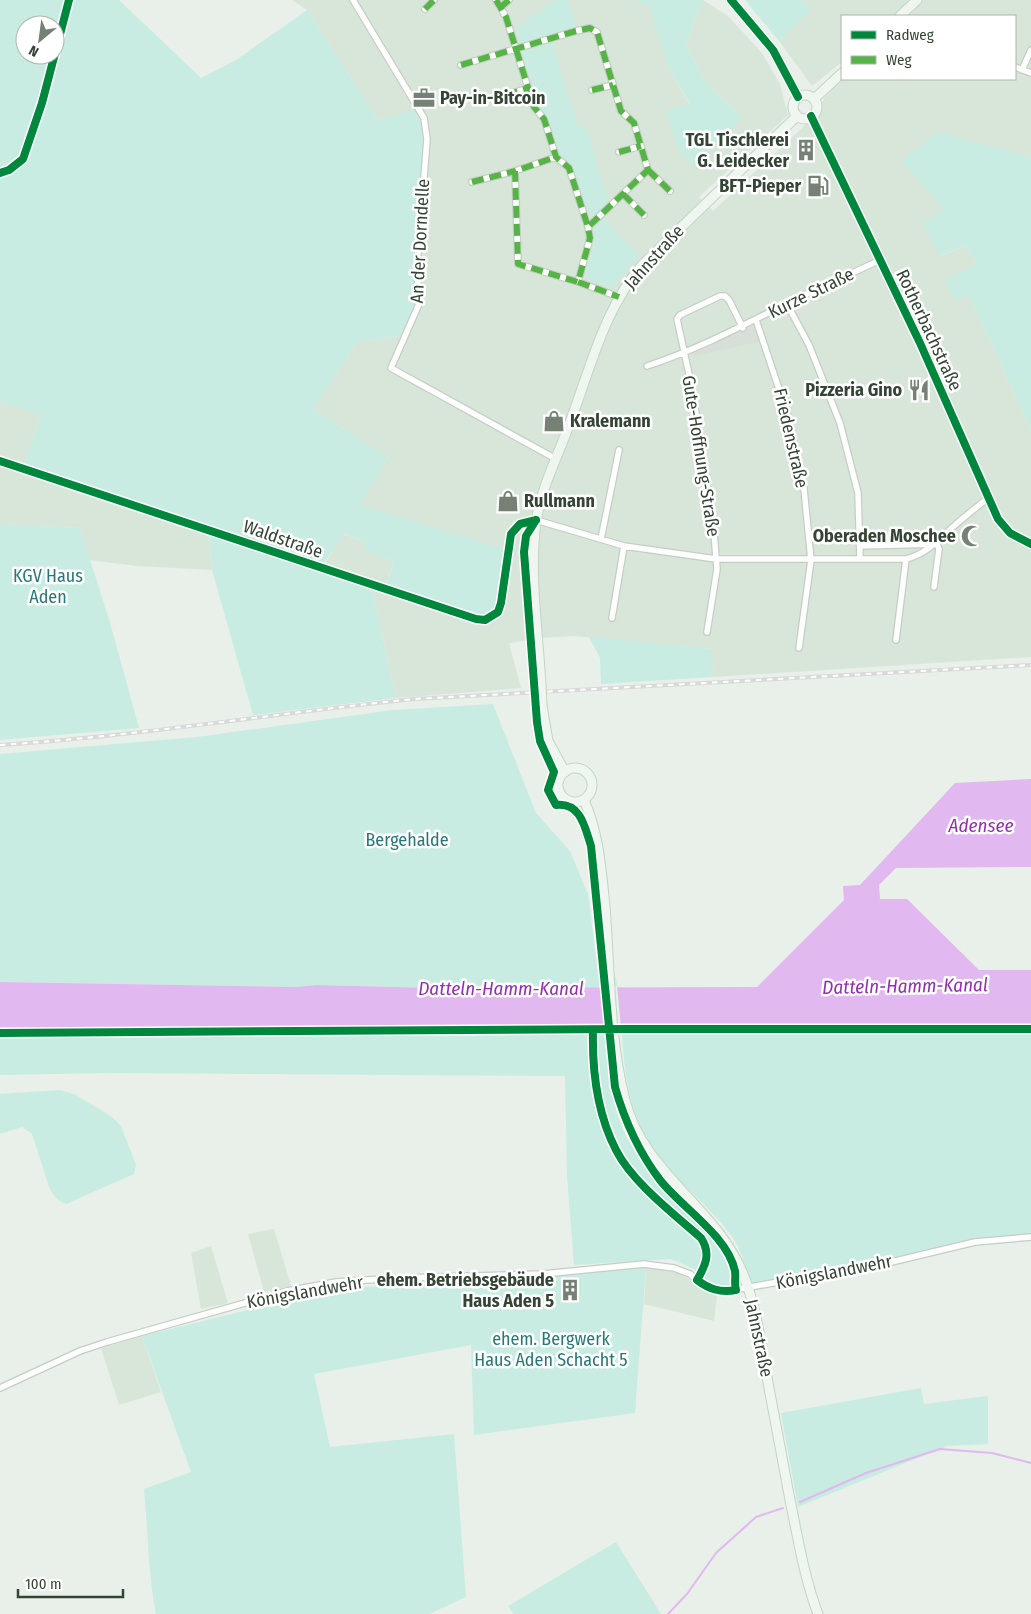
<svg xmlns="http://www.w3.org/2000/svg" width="1031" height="1614" viewBox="0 0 1031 1614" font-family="'Fira Sans Condensed',sans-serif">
<rect width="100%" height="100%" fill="#e8f0e9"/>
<!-- residential -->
<path fill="#d8e6d9" d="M292 0H635L650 6 669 68 690 105 666 111 742 117 708 85 685 45 703 0 728 16 762 53 780 84 788 115 699 197 713 211 815 116 825 97 843 79H1015V16H842V62L812 86 779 41 811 10 801 0H1031V157L984 146 945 209 941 256 966 245 977 264 945 280 969 295 1031 430V657L713 677 711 649 574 636 541 638 509 643 521 688 396 698 372 589 320 572 343 534 366 542 364 550 394 562 385 586 480 616 359 505 388 457 313 409 357 342 400 336 414 271 420 192 427 139 419 109 378 120 307 10Z
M0 402 41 415 24 464 207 525 212 570 137 566 89 560 80 528 0 524Z
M274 1229 291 1286 264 1292 248 1234Z
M211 1246 228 1303 201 1309 191 1253Z
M646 1268 673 1270 717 1296 714 1321 644 1304Z
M142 1336 161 1392 119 1405 101 1348Z"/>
<!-- green -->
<path fill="#c8ece2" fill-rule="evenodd" d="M0 0H119L201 78 236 60 307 10 378 120 419 108 427 139 420 192 415 260V306L400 336 357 342 313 409 388 457 360 505 504 549 496 605 489 613 480 616 385 587 394 562 364 550 366 542 344 534 323 565 24 464 41 415 0 402ZM25 25H55V55H25Z
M556 0H568L576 28 521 43 516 27Z
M635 0H703L685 45 708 85 742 117 693 166 679 152 666 110 690 104 669 68 650 7Z
M745 0H801L811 10 779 41Z
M552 43 578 127 586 126 608 202 595 217 587 213 571 165 559 153 549 120 539 106 522 52Z
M937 132 1031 157V430L969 295 955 301 945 280 977 264 966 245 940 256 922 222 944 209 902 161Z
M604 218 640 256 611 287 591 281 585 274 594 242 593 230Z
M0 524 80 528 111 626 139 728 0 740Z
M208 535 372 589 396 698 253 715 212 570Z
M589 637 712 649 713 677 601 684 600 658Z
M493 704 536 813 570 851 588 894 598 974 615 975 618 988H434L316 985 296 987 0 982V754L197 737 393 710Z
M1031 1024V1239L999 1238 751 1284C746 1271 742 1253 735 1241 714 1209 683 1188 660 1159 631 1123 624 1077 622 1032L606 1033C606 1065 613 1116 630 1143 637 1155 646 1167 655 1177 678 1203 738 1249 730 1287L721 1288 711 1285 704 1281 694 1269 671 1259 574 1265 567 1176 565 1076 108 1073 0 1075V1029Z
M60 1090 74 1094 111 1116 121 1126 136 1165 134 1174 66 1204 58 1200 50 1190 32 1134 22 1127 0 1134V1094Z
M646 1268 635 1413 474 1435 471 1345 314 1374 330 1447 454 1434 466 1597 429 1614H156C148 1573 148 1531 144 1489L191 1472 142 1336 338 1288 468 1283 601 1270Z
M921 1388 924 1404 988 1396V1444L947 1446 798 1507 781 1413Z
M616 1542 661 1614H514L508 1606Z"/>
<!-- parking -->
<path fill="#d8dfd8" d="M753 326 759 342 694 356 693 353Z"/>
<!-- water -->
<path fill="#e1b8ef" d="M1031 779V867L896 868 879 885 880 899H907L979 970H1031V1024L0 1029V982L296 987 316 985 434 988 757 987 844 900 843 886 860 885 955 783Z"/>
<!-- pier -->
<path fill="#e8f0e9" d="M617 985 621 1028H606L602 986Z"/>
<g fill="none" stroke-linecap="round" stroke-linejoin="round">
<!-- stream -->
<path stroke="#e1b8ef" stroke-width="2" d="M800 1502 866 1473 940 1449 992 1453 1031 1463
M668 1614 687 1594 716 1553 756 1517 783 1508"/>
<!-- street casing -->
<g stroke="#c5cec5" stroke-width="8">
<path id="street" d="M353 0 424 118 427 139 417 266 419 304 391 368 556 459
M496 0 506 17 534 107 544 119 556 157 569 168 588 227 590 238 578 282 518 264 515 171 556 157
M501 7 509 0
M425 9 434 0
M461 65 576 31 590 28 597 32 621 111 634 123 648 170 588 227
M1015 67 1031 73
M1022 70 1031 50
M592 90 613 85
M506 95 528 88
M619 152 641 146
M648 170 670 191
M472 182 515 171
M623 194 644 215
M578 282 619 297
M787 304 809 345 840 423 858 493 860 559
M756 320 788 416 804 489 811 560 799 648
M647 366C696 350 740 327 786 304 817 288 849 275 880 260
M0 461 476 619 485 620 498 612 501 603 511 534C517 523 525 521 536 520L624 546 716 559H906C927 554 939 539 954 526 965 516 977 507 988 498
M601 539 619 450
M860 546 937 544
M934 587 939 549 937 544
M612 618 624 546
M707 632 717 569 713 521 692 388 677 319 680 315 720 296H725L729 300 743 328
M896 640 906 559
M0 1388 80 1351 107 1342 287 1291 336 1282 399 1278 543 1274 644 1264 674 1268 690 1274 705 1286 721 1292 883 1264 975 1242 1031 1237"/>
</g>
<!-- secondary casing -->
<g stroke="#c3d4c5" stroke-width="11">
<path id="secondary" d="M731 0 773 50 798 97
M900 16 917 0
M793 107a12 12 0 1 1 24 0a12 12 0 1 1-24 0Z
M814 99 842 73
M811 116 920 343 998 519 1010 533 1031 544
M541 685C538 631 529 575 536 522 541 488 558 456 569 425 590 370 604 308 643 264L797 116
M542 706 548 741 565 772
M558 785a17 17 0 1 1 34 0a17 17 0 1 1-34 0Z
M584 800C599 834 601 869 605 906 610 970 609 1038 625 1100 643 1173 716 1207 743 1274 756 1305 760 1339 766 1372 774 1414 782 1457 790 1500 798 1538 804 1577 818 1614"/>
</g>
<!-- street -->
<use href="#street" stroke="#fcfdfc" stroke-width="5.5"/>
<!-- secondary -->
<use href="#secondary" stroke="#eef6ef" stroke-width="9"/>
<!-- rail casing -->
<g stroke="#d8d9d8" stroke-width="4">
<path id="rail" d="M0 745C139 736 276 713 414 699L1031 665"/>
</g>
<!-- rail -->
<use href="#rail" stroke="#fff" stroke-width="2" stroke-dasharray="5.5" stroke-linecap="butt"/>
<!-- secondary-bridge casing -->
<g stroke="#c3d4c5" stroke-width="11" stroke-linecap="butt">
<path id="secondary-bridge" d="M541 685 542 706"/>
</g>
<!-- secondary-bridge -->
<use href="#secondary-bridge" stroke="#eef6ef" stroke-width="9"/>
<!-- quiet -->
<path stroke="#56b346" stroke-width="6" stroke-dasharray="12 6" stroke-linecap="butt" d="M496 0 506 17 534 107 544 119 556 157 569 168 588 227 590 238 578 282 518 264 515 171 556 157
M501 7 509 0
M425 9 434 0
M461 65 576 31 590 28 597 32 621 111 634 123 648 170 588 227
M592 90 613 85
M506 95 528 88
M619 152 641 146
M648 170 670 191
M472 182 515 171
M623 194 644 215
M578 282 619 297"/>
<!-- cycleway casing -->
<g stroke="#fff" stroke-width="11">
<path id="cycleway" d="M731 0 773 50 798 97
M811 116 920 343 998 519 1010 533 1031 544
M0 173 9 170 23 159 42 103 69 0
M0 461 476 619 485 620 498 612 501 603 511 534 520 524 536 520
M536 520 526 536 524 552 537 722 540 741 554 772 548 790 556 805C581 802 585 828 591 846L615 1087C625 1122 638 1151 660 1180 681 1207 727 1235 735 1271 736 1278 734 1284 736 1290 720 1293 709 1289 697 1280 706 1265 711 1253 701 1238 674 1214 632 1182 616 1150 597 1113 592 1071 593 1030
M0 1033 625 1029H1031"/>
</g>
<!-- cycleway -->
<use href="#cycleway" stroke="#00873e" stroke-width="8"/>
</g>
<!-- icons -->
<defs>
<g id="office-bare" transform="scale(1.725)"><path d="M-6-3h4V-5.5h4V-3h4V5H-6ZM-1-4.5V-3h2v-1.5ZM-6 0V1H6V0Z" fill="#748174" stroke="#fff" stroke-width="2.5" paint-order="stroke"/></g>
<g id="building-bare" transform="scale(1.725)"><path d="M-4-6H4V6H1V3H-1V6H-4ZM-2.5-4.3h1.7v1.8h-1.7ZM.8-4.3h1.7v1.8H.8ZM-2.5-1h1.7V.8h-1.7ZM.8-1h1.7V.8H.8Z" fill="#748174" stroke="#fff" stroke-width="2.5" paint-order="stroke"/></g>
<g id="fuel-bare" transform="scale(1.725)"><path d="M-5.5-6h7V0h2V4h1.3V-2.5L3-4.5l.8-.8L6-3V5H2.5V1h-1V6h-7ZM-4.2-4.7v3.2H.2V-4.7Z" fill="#748174" stroke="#fff" stroke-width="2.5" paint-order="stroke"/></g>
<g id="restaurant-bare" transform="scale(1.725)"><path d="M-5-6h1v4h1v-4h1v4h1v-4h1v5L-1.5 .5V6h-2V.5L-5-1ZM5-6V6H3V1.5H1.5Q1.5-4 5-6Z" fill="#748174" stroke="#fff" stroke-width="2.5" paint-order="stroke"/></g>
<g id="shop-bare" transform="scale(1.725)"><path d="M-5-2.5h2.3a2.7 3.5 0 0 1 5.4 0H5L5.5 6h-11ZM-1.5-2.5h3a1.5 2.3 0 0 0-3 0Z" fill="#748174" stroke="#fff" stroke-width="2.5" paint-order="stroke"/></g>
<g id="mosque-bare" transform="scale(1.725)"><path d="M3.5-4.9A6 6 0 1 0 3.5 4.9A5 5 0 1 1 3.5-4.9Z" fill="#748174" stroke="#fff" stroke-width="2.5" paint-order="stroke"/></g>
</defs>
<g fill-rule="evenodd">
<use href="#office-bare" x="424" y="98"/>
<use href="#building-bare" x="806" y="150"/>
<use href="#fuel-bare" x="818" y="186"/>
<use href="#restaurant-bare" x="919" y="390"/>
<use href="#shop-bare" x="554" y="421"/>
<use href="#shop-bare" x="508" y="501"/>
<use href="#mosque-bare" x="972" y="536"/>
<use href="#building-bare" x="570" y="1290"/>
</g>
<g text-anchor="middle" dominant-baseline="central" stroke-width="5" stroke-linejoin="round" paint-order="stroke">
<!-- poi labels -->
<g font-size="18" font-weight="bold" fill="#354535" stroke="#fff" text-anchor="end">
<text x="440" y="98" text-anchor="start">Pay-in-Bitcoin</text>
<text x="789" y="140">TGL Tischlerei<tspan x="789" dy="21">G. Leidecker</tspan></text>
<text x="801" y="186">BFT-Pieper</text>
<text x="902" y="390">Pizzeria Gino</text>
<text x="570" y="421" text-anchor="start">Kralemann</text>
<text x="524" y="501" text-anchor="start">Rullmann</text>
<text x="956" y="536">Oberaden Moschee</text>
<text x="554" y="1280">ehem. Betriebsgebäude<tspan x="554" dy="21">Haus Aden 5</tspan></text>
</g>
<!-- street labels -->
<g font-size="18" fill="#354535" stroke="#fff">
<text transform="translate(420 241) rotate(-87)">An der Dorndelle</text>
<text transform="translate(654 257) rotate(-48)">Jahnstraße</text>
<text transform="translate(811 293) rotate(-26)">Kurze Straße</text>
<text transform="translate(929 330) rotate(65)">Rotherbachstraße</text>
<text transform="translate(791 438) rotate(77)">Friedenstraße</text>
<text transform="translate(701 456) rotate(81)">Gute-Hoffnung-Straße</text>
<text transform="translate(283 539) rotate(19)">Waldstraße</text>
<text transform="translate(834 1272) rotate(-11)">Königslandwehr</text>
<text transform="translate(305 1292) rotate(-10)">Königslandwehr</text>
<text transform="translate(759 1338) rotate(78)">Jahnstraße</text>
</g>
<!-- park labels -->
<g font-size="18" fill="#277876" stroke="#fff">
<text x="48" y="576">KGV Haus<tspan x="48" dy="21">Aden</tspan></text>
<text x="407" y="840">Bergehalde</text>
<text x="551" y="1339">ehem. Bergwerk<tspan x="551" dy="21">Haus Aden Schacht 5</tspan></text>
</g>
<!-- water labels -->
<g font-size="19" font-style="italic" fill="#952db2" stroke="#fff">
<text x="981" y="825">Adensee</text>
<text transform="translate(905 986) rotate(-1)">Datteln-Hamm-Kanal</text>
<text x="501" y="988">Datteln-Hamm-Kanal</text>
</g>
</g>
<!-- legend -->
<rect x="841" y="15" width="175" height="65" fill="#ffffff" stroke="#aeb5ae"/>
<rect x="851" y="31" width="25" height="8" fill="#00873e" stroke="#aeb5ae"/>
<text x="886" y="40" font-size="15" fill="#354535">Radweg</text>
<rect x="851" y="56" width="25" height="8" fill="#56b346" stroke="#aeb5ae"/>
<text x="886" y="65" font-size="15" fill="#354535">Weg</text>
<!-- north arrow -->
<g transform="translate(40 40) rotate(209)"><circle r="24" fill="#ffffff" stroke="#aeb5ae"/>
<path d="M0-4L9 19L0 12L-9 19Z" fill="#748174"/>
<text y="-8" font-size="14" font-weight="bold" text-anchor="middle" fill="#354535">N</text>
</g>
<!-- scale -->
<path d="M18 1589v8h105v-8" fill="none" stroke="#354535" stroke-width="2.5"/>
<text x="25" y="1589" font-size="15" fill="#354535" stroke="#ffffff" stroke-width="4" paint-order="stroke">100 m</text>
</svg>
